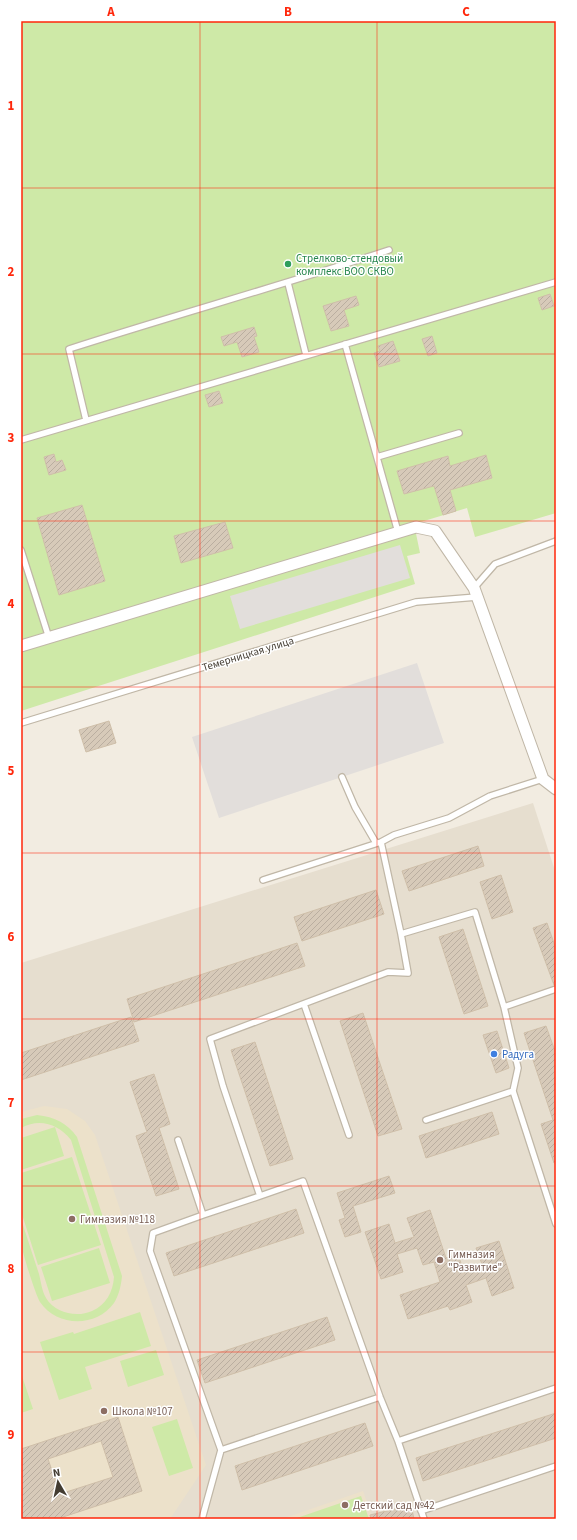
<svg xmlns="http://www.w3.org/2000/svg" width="577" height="1540" viewBox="0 0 577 1540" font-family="'Source Sans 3',sans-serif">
<defs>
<pattern id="building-hatch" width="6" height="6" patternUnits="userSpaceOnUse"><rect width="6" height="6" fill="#d7cab9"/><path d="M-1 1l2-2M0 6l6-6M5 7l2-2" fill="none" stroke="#baaea0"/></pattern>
</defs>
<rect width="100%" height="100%" fill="#f2ece1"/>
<!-- residential -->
<path fill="#e6decf" d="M533 803 556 874V1519H21V963Z"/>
<!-- education -->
<path fill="#ece1ca" d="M44 1106 67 1109 85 1121 95 1135 206 1465 170 1519H21V1112Z
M363 1491 373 1519H282Z"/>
<!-- green -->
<path fill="#cee9a7" d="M21 21H556V513L475 537 467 508 414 524 420 553 407 556 415 584 21 711Z
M37 1115C55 1117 67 1123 77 1137L122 1276C121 1286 119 1295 114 1303 96 1328 57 1327 40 1302 36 1296 22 1252 21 1243 20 1236 21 1227 21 1219 27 1237 33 1256 39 1274 41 1282 42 1291 46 1298 55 1313 77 1318 92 1311 106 1305 113 1292 114 1277L71 1140C58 1124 40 1118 21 1128V1119Z
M55 1127 64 1156 21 1170V1138Z
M72 1157 101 1245 38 1265 21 1211V1173Z
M99 1248 110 1283 52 1301 41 1267Z
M140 1312 151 1346 85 1367 92 1389 59 1400 40 1342 73 1332 74 1334Z
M156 1350 164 1375 128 1387 120 1361Z
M21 1373 33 1409 21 1413Z
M177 1419 193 1468 169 1476 152 1427Z
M361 1496 369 1519H294Z"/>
<!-- parking -->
<path fill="#e2dedb" d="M400 545 410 578 240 629 230 596Z
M417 663 444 743 219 818 192 737Z"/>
<!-- building -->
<path fill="url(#building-hatch)" stroke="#cfbfa9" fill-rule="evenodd" d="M550 294 554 306 542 310 538 298Z
M356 296 359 305 344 310 349 326 331 331 323 306Z
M254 327 257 336 254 337 259 352 242 357 237 342 224 346 221 337Z
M432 336 437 353 428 356 422 339Z
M393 341 400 361 379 367 374 353 380 351 378 346Z
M219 391 223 403 209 407 205 395Z
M54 454 56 462 62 460 66 470 49 475 44 457Z
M486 455 492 478 450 490 456 511 443 515 434 486 404 494 397 471 448 456 450 466Z
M82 505 105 581 59 595 37 518Z
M225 522 233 548 181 563 174 536Z
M109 721 116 743 86 752 79 730Z
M478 846 484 866 409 891 402 871Z
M501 875 513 912 492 919 480 882Z
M376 890 384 914 302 941 294 917Z
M547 923 556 949V985H554L533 928Z
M463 929 488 1006 464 1014 439 937Z
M297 943 305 966 134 1022 127 999Z
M363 1013 402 1129 378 1136 340 1021Z
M131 1017 139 1041 21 1080V1053Z
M546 1026 556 1054V1163H554L541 1124 553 1120 524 1033Z
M497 1031 509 1068 496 1073 483 1035Z
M255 1042 293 1159 270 1166 231 1050Z
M154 1074 170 1124 159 1128 179 1189 156 1196 136 1136 147 1132 130 1082Z
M492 1112 499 1134 426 1158 419 1136Z
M389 1176 395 1193 353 1206 361 1232 345 1237 339 1220 345 1218 337 1193Z
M296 1209 304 1233 174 1276 166 1253Z
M430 1210 446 1258 458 1254 464 1273 483 1267 476 1248 499 1241 514 1288 492 1296 486 1278 466 1285 472 1302 450 1310 448 1306 408 1319 400 1295 440 1282 434 1262 423 1265 417 1248 397 1254 403 1272 381 1279 365 1232 389 1224 395 1243 414 1237 407 1218Z
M327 1317 335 1340 205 1383 197 1360Z
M556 1413V1438L423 1481 416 1458Z
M118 1417 142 1491 57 1519H21V1449ZM101 1441 113 1477 60 1494 48 1459Z
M365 1423 373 1446 242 1490 235 1466Z
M411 1505 414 1519H371L370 1515Z"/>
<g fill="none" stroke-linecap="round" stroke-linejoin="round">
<!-- service casing -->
<g stroke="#c0b7a7" stroke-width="8">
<path id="service" d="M288 283 306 355
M345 344 398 532
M86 420 69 349C175 315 283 285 389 250
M21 440 556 282
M377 457 459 433
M21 550 49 638
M474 588 495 564 556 541
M21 723 416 602 477 597
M342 777 355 807 376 843
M381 842 401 934 475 912 504 1007
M263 880 381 842 394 835 449 818 490 796 543 779
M556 989 504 1007 518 1068 513 1091 556 1224
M304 1004 349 1135
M426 1120 513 1091
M178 1140 203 1215
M398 1441 380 1397 303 1181 260 1196 223 1086 210 1039 388 972 408 973 401 934
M221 1450 380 1397
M421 1511 556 1466
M202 1519 221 1450 150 1251 153 1233 203 1215 260 1196
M424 1519 398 1441 556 1388"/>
</g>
<!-- minor casing -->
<g stroke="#c0b7a7" stroke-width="13">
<path id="minor" d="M21 646 416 527 435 531 474 588 543 779 556 789"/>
</g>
<!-- service -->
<use href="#service" stroke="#fff" stroke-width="5.5"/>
<!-- minor -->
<use href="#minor" stroke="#fff" stroke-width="11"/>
</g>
<!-- grid -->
<path fill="none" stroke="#ff270b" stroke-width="1" stroke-opacity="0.55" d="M200 21V1519M377 21V1519M21 188H556M21 354H556M21 521H556M21 687H556M21 853H556M21 1019H556M21 1186H556M21 1352H556"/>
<!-- markers -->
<circle fill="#2e9e5b" stroke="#fff" stroke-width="1.5" cx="288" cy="264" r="4"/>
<circle fill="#3f7fe0" stroke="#fff" stroke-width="1.5" cx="494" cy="1054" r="4"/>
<g fill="#8d6e63" stroke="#fff" stroke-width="1.5">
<circle cx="72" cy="1219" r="4"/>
<circle cx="440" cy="1260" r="4"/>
<circle cx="104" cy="1411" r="4"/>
<circle cx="345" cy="1505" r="4"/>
</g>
<g text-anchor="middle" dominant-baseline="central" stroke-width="3" stroke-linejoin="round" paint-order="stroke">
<!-- leisure labels -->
<g font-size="11" fill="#27864d" stroke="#fff" text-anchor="start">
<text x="296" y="258">Стрелково-стендовый<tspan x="296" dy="13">комплекс ВОО СКВО</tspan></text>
</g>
<!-- street labels -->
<g font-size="11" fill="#433c32" stroke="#fff">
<text transform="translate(248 654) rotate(-17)">Темерницкая улица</text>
</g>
<!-- shop labels -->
<g font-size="11" fill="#366cbe" stroke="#fff" text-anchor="start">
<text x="502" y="1054">Радуга</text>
</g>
<!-- education labels -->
<g font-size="11" fill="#785e54" stroke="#fff" text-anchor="start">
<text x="80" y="1219">Гимназия №118</text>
<text x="448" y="1254">Гимназия<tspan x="448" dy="13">"Развитие"</tspan></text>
<text x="112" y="1411">Школа №107</text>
<text x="353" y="1505">Детский сад №42</text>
</g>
</g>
<!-- border -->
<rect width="577" height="1540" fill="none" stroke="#ffffff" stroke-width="44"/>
<!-- north arrow -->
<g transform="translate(58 1482) rotate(351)" stroke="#ffffff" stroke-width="3" paint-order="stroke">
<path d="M0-3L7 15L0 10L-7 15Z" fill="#433c32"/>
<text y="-6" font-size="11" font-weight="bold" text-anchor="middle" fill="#433c32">N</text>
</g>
<rect x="22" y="22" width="533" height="1496" fill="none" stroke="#ff270b" stroke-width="1.5"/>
<g font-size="13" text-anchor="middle" font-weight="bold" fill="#ff270b">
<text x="111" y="16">A</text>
<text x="288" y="16">B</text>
<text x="466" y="16">C</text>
<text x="11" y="110">1</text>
<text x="11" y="276">2</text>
<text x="11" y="442">3</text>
<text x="11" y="608">4</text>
<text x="11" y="775">5</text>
<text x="11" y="941">6</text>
<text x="11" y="1107">7</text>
<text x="11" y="1273">8</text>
<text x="11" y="1439">9</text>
</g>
</svg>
